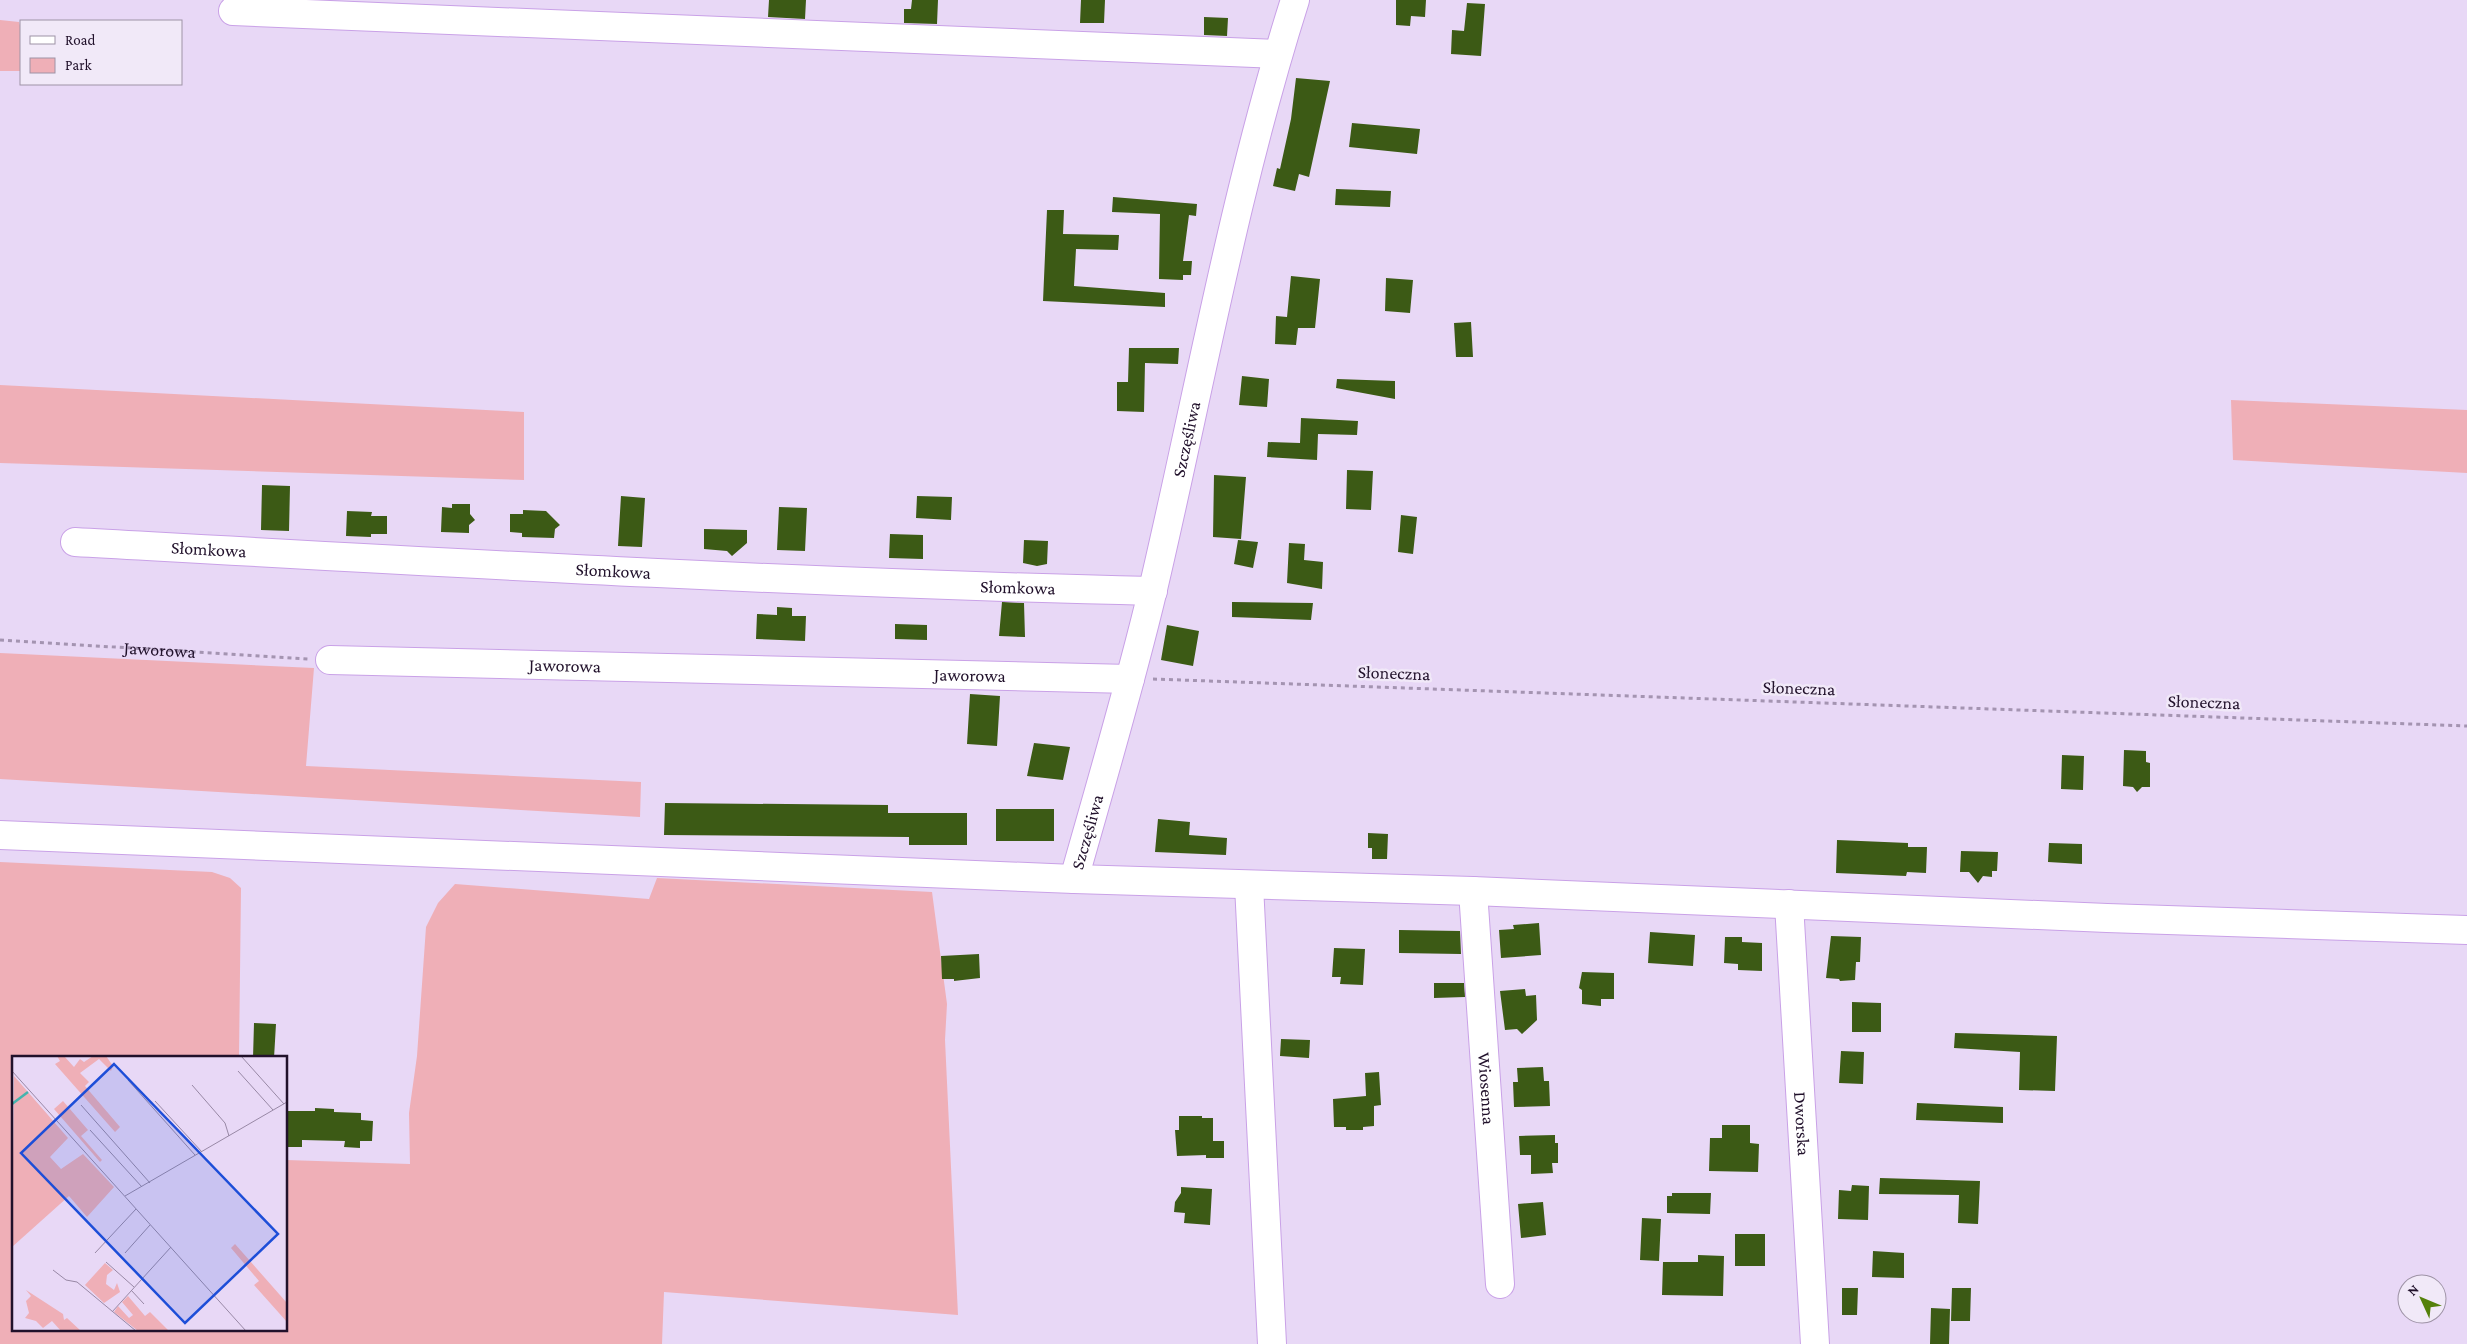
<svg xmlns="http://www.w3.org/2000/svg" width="2467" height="1344" viewBox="0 0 2467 1344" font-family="'Crimson Pro',serif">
<rect width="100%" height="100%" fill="#e8d8f6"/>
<!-- green -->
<path fill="#efafb7" d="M0 20 19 22 21 29V71H0Z
M0 385 524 412V480L0 463Z
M2231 400 2467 410V473L2233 460Z
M0 653 314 668 306 766 641 782 640 817 0 779Z
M0 862 212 872 230 878 241 888 239 1058H14V1330H286V1160L410 1164 409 1113 417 1056 426 927 438 903 455 884 649 899 657 878 932 892 947 1004 945 1040 958 1315 664 1292 662 1344H0Z"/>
<!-- building -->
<path fill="#3c5a15" d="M769 0H806L805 19 768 17Z
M912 0H938L937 24 904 23V9H911Z
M1081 0H1105L1104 23H1080Z
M1396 0H1426L1425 17 1411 16 1410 26 1396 25Z
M1467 3 1485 4 1481 56 1451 54 1452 30 1464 31Z
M1204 17 1228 18 1227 36 1204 35Z
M1296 78 1330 81 1309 177 1299 174 1295 191 1273 186 1277 168 1280 169 1291 119Z
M1352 123 1420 129 1417 154 1349 147Z
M1336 189 1391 191 1390 207 1335 205Z
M1113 197 1197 204 1196 216 1189 215 1183 261H1192L1191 275H1183V280L1159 279 1160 214 1112 212Z
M1047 210H1064L1063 234 1119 235 1118 250 1076 249 1074 286 1165 293V307L1043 301Z
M1291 276 1320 279 1315 328H1298L1296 345 1275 344 1276 316 1287 317Z
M1386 278 1413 280 1410 313 1385 311Z
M1471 322 1473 357H1456L1454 323Z
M1129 348H1179L1178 364 1145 363 1144 412 1117 411V382H1128Z
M1242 376 1269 379 1267 407 1239 405Z
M1337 379 1395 381V399L1336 388Z
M1301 418 1358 421 1357 435 1318 434 1317 460 1267 457 1268 442 1300 443Z
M1347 470 1373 471 1371 510 1346 509Z
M1214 475 1246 477 1241 539 1213 537Z
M262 485 290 486 289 531 261 530Z
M621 496 645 498 642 547 618 546Z
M917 496 952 497 951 520 916 518Z
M452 504H470V514L475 520 469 525V533L441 532 442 507 452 508Z
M779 507 807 508 805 551 777 550Z
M523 510 546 511 560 525 555 529 554 538 522 537V533L510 532V514H523Z
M347 511 372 512 371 516H387V534H371V537L346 536Z
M1401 515 1417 517 1413 554 1398 552Z
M704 529 747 530V543L732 556 727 551 704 549Z
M890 534 923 535V559L889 558Z
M1024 540 1048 541 1047 564 1037 566 1023 563Z
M1238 540 1258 542 1253 568 1234 564Z
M1289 543 1305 544 1304 560 1323 562 1322 589 1287 583Z
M1002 602 1024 603 1025 637 999 636Z
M1232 602 1313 603 1311 620 1232 617Z
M777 607 792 608V616H806L805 641 756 639 757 614 777 615Z
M895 624 927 625V640L895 639Z
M1167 625 1199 631 1193 666 1161 660Z
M970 694 1000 696 997 746 967 744Z
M1034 743 1070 747 1063 780 1027 776Z
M2124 750 2146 751V762L2150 763V787H2142L2137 792 2133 787 2123 786Z
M2062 755 2084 756 2083 790 2061 789Z
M665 803 888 805V813H967V845H909V837L664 835Z
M996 809H1054V841H996Z
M1158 819 1190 822 1189 835 1227 838 1226 855 1155 852Z
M1368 833 1388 834 1387 859H1372V848H1368Z
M1837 840 1908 843V847H1927L1926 873 1907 872 1906 876 1836 873Z
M2049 843 2082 844V864L2048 862Z
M1961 851 1998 852 1997 871H1992V877L1983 876 1978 883 1969 872H1960Z
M1539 923 1541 955 1501 958 1499 930 1514 929 1513 925Z
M1399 930 1460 931 1461 954 1399 953Z
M1650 932 1695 935 1693 966 1648 963Z
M1831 936 1861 937 1860 962H1856L1855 980 1840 981 1839 979 1826 978Z
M1725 937H1742V942L1762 943V971L1738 970V964L1724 963Z
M1334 948 1365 949 1363 985 1340 984 1341 977H1332Z
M979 954 980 978 954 981V979H942L941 956Z
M1582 972 1614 973V999H1601V1006L1582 1004V990L1579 988Z
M1434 983H1464L1465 997 1434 998Z
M1525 989 1526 996 1536 995 1537 1020 1522 1034 1517 1029 1505 1030 1500 991Z
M1852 1002 1881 1003V1032H1852Z
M254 1023 276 1024 274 1058H253Z
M1955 1033 2057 1036 2055 1091 2019 1090 2020 1052 1954 1048Z
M1281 1039 1310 1040 1309 1058 1280 1056Z
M1841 1051 1864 1052 1863 1084 1839 1083Z
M1543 1067 1544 1081H1549L1550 1106 1514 1107 1513 1082H1518L1517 1068Z
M1379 1072 1381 1105 1374 1106V1126L1363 1127V1130H1346V1127H1334L1333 1099 1366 1096 1365 1073Z
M1917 1103 2003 1107V1123L1916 1120Z
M315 1108 334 1109V1112L361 1113V1120L373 1121 372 1141H360V1148L344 1147 345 1141 302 1140V1147H286L287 1111H315Z
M1179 1116H1202V1118H1213V1141H1224V1158H1206V1155L1177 1156 1175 1130H1179Z
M1722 1125H1750V1143L1759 1144 1758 1172 1709 1171 1710 1138H1722Z
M1555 1135V1143H1558V1163H1552L1553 1173 1531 1174V1155H1520L1519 1136Z
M1880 1178 1980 1181 1978 1224 1958 1223 1959 1195 1879 1194Z
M1852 1185 1869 1186 1868 1220 1838 1219 1839 1190 1851 1191Z
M1181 1187 1212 1189 1210 1225 1184 1223 1185 1213 1174 1212 1175 1202 1181 1193Z
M1672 1193H1711L1710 1214 1667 1213V1196H1672Z
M1543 1202 1546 1235 1521 1238 1518 1204Z
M1642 1218 1661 1219 1659 1261 1640 1260Z
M1735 1234H1765V1266H1735Z
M1873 1251 1904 1253V1278L1872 1277Z
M1698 1255 1724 1256 1723 1296 1662 1295 1663 1262H1698Z
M1842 1288H1858L1857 1315H1842Z
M1952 1288H1971L1970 1321H1951Z
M1931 1308 1950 1309 1949 1344H1930Z"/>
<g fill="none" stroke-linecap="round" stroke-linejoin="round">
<!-- minor casing -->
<g stroke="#c9a1e7" stroke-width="30">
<g id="minor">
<path d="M233 11 1278 54"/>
<path id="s2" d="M75 542C434 562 793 583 1153 591"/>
<path id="s3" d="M330 660 1130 679"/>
<path d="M0 835 1074 879 1473 891 2107 918 2467 930"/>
<path id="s4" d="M1074 879C1101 783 1130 686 1153 589 1199 393 1234 192 1295 0"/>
<path d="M1249 885 1272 1344"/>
<path id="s5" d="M1473 891 1500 1284"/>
<path id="s6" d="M1789 904 1815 1344"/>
</g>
</g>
<!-- path -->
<g stroke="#a494b1" stroke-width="3" stroke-dasharray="4 4" stroke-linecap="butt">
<path id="s1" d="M0 640 309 659"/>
<path d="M1153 679 2467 726"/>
</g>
<!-- minor -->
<use href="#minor" stroke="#fff" stroke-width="28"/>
</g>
<g text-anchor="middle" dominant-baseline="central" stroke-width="5" stroke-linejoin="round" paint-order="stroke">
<!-- street labels -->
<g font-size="18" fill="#21112b" stroke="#f1e9f8">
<text stroke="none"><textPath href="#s4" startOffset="454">Szczęśliwa</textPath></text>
<text stroke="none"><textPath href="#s2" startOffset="134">Słomkowa</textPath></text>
<text stroke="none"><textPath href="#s2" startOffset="539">Słomkowa</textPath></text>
<text stroke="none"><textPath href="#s2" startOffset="944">Słomkowa</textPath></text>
<text stroke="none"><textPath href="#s1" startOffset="160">Jaworowa</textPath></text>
<text stroke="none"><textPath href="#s3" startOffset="235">Jaworowa</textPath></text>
<text transform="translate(1394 673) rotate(2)">Słoneczna</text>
<text stroke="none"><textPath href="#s3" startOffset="640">Jaworowa</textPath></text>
<text transform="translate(1799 688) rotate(2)">Słoneczna</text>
<text transform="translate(2204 702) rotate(2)">Słoneczna</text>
<text stroke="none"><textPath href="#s4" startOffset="49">Szczęśliwa</textPath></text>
<text stroke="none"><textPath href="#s5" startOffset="198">Wiosenna</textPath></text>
<text stroke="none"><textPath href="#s6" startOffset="220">Dworska</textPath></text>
</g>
</g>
<!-- overview -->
<g transform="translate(12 1056)">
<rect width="275" height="275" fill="#e8d8f6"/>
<path d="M45 0H52L62 11 68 3 72 6 81 0H94L101 10 99 15 87 3 68 17 77 26 73 30 108 71 103 76 43 8 48 5ZM2 20 56 82 38 101 49 113 71 98 102 131 75 161 57 140 0 191ZM51 45 76 74 69 80 90 104 88 106 42 53ZM223 188 275 247V266L242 229 247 225 219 192ZM93 207 101 214 95 219 94 228 102 234 105 227 108 236 92 247 73 229ZM14 234 51 258 52 264 55 262 69 275H49L40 265 31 272 24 265 13 262 17 257 14 245 19 240ZM116 240 133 260 138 256 157 275H126L102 256 106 250 117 262 121 259 110 246Z" fill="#efafb7"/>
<path fill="none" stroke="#44b4ae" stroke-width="2.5" d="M0 48 16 36"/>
<path fill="none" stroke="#9888a5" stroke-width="1" d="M229 0 272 48M0 15 234 275M226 15 261 54M116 24 183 99M180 29 213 67 217 80M143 45 190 96M69 49 138 127M78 74 130 131M113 140 275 46M83 197 124 153M113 197 138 169M94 206 122 231M41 214 54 224 65 226 124 275M119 234 132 248M100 256 159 191"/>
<path fill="#1d4ed8" fill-opacity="0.15" stroke="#1d4ed8" stroke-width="2.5" d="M102 8 266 178 173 267 9 97Z"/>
<rect width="275" height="275" fill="none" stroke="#21112b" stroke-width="2.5"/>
</g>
<!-- legend -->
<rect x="20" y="20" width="162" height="65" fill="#f1e9f8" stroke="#9e93a6"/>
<rect x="30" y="36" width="25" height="8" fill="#ffffff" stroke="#9e93a6"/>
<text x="65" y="45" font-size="15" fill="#21112b">Road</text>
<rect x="30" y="58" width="25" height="15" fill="#efafb7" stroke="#9e93a6"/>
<text x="65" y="70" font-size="15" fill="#21112b">Park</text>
<!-- north arrow -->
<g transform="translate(2422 1299) rotate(314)"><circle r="24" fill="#f1e9f8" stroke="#9e93a6"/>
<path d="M0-4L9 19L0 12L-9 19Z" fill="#55810b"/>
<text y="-8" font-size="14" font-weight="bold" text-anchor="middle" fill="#21112b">N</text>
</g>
</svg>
